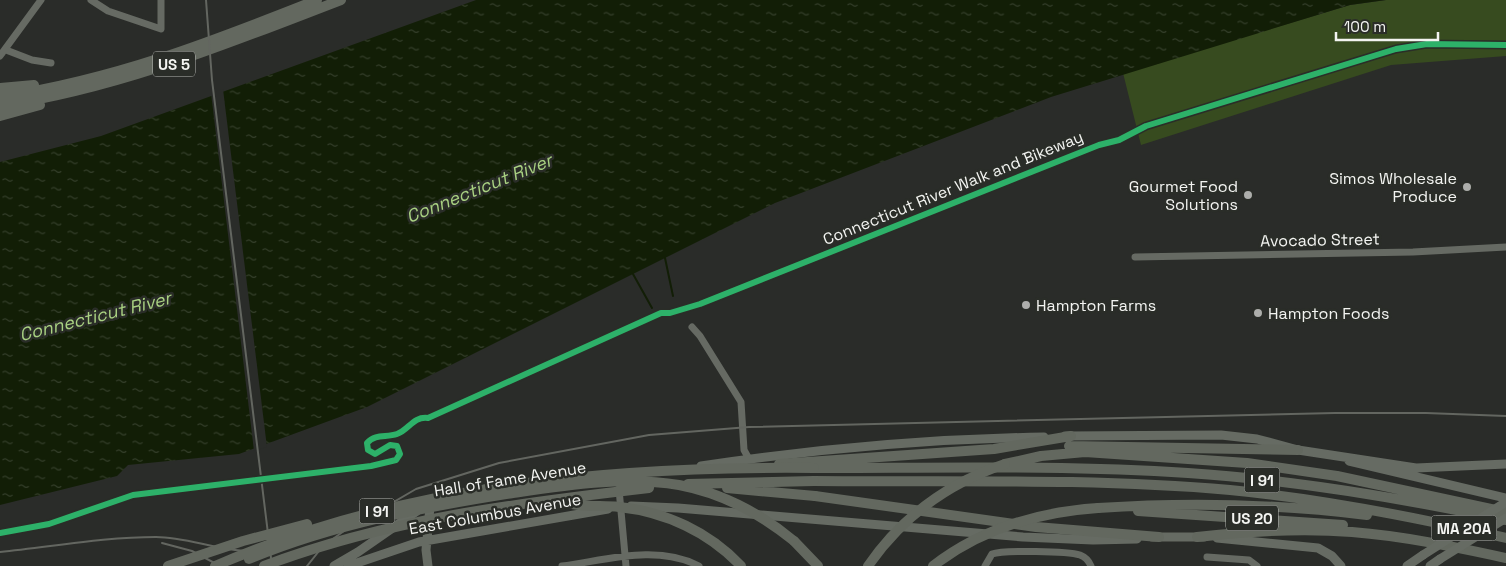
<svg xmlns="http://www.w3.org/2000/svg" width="1506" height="566" viewBox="0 0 1506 566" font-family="'Space Grotesk',sans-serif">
<defs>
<pattern id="water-ripples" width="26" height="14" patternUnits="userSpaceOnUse" patternTransform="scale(1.25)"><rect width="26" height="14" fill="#121e06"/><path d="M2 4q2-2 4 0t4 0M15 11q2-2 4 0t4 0" fill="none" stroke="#353f2b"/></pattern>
</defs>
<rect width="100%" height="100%" fill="#2a2c29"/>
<!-- green -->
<path fill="#374b1f" d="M1386 0H1506V56L1391 65 1141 145 1123 73 1350 5Z"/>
<!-- water -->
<path fill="url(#water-ripples)" d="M476 0H1386L1350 5 1051 97 775 203 367 407 239 454 128 465 117 476 0 505V162L101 136Z"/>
<!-- pier -->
<path fill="#2a2c29" d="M223 89 267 447 254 451 211 93Z"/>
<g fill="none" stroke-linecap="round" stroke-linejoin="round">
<!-- stream -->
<path stroke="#121e06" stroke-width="2" d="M665 258 673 296
M633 274 652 308"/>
<!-- minor -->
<path stroke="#666a63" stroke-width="7" d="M91 0 108 11 161 29V0
M6 50 32 60 51 63
M0 56 41 0
M1135 257 1413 252 1506 247
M692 327 700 336 741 402 744 450 749 459
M619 489 626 566
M1207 557 1249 560 1257 566
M562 566C607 560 657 544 699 566
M985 566 992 554C1003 550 1068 551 1080 555 1085 557 1089 561 1091 566"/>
<!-- major -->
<path stroke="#666b63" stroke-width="9" d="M1065 436 1221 435 1257 439 1298 450 1416 468 1506 464
M1349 461 1506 498
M701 466C815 449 929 439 1044 437
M631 506 678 508 1023 537 1093 540 1137 539
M1152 537H1204
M1217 538 1318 548 1332 556 1341 566
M334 566 358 552 417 511
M348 566 419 542 608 509
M428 566 426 550 430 507
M1407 566 1423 555
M1430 566 1440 559"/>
<!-- highway -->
<path stroke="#63685f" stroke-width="10" d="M0 88 34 85
M0 97C114 80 211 42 317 0
M0 106C123 87 226 44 341 0
M0 116 40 105
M1069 446 1298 450
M779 464 994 449 1071 436
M1005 464 1041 456 1085 452 1247 463 1337 476 1506 512
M814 468C939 468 1064 465 1188 473 1296 480 1401 498 1506 520
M814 481C953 482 1092 478 1230 490 1323 499 1415 517 1506 538
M815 496 1036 527 1159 537
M1098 508C1188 502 1278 504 1367 515
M1138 511 1343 525
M1197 537C1249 531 1300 528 1352 532 1404 536 1455 547 1506 558
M794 541 818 566"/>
<!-- rail -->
<path stroke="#636660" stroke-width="2" d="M206 0 212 80 272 566
M162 543 192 551 220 566
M0 552C51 547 104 537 156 537 183 537 208 547 235 550 270 555 306 543 338 529
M307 566 323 546 344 531 416 489 499 463 649 435 749 427 1335 413H1426L1506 416"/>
<!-- major-bridge -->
<path stroke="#666b63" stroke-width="9" d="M1423 555 1506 502
M1440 559 1506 518"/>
<!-- highway-bridge -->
<path stroke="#63685f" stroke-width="10" d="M688 484 814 481
M727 488 815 496
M559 500C578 508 598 505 619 507 666 512 709 532 741 566
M249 559C333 524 424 507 513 493 567 485 625 476 679 485 722 493 761 514 794 541
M168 566 243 541 307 524
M215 566C404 484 610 466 814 468
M264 566C387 519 519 503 649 488
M868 566C902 517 948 483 1005 464
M933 566C981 529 1038 512 1098 508"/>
<!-- cycleway casing -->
<g stroke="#2a2d28" stroke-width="9">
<path id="cycleway" d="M0 533 49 524 133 495 371 466 396 460 400 454 397 446 390 445 375 454 368 450 367 443C376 433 386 438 397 434 409 430 413 416 428 418L661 313H670L700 304 1099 145 1119 140 1146 126 1396 49 1427 44 1506 45"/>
</g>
<!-- cycleway -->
<use href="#cycleway" stroke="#2db169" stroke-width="6"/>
</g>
<!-- markers -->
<g fill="#adaeab" stroke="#2a2d28" stroke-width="2">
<circle cx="1467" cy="187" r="5"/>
<circle cx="1248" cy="195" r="5"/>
<circle cx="1026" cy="305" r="5"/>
<circle cx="1258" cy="313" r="5"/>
</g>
<g text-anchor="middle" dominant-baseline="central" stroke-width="5" stroke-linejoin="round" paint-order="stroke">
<!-- shield labels -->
<g fill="#2a2d28" stroke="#b7b8b5" stroke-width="1">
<rect x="153" y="51.5" width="42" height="25" rx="4"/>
<rect x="1244.5" y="467.5" width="35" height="25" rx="4"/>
<rect x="359.5" y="498.5" width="35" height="25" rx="4"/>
<rect x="1226" y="505.5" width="52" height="25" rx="4"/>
<rect x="1431.5" y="515.5" width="65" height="25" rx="4"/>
</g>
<g font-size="15" font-weight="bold" fill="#f3f4f1">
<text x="174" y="64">US 5</text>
<text x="1262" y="480">I 91</text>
<text x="377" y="511">I 91</text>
<text x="1252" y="518">US 20</text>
<text x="1464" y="528">MA 20A</text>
</g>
<!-- poi labels -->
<g font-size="16" fill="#f3f4f1" stroke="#2a2d28" text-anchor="end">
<text x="1457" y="178">Simos Wholesale<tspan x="1457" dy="18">Produce</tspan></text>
<text x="1238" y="186">Gourmet Food<tspan x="1238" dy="18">Solutions</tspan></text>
<text x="1036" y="305" text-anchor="start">Hampton Farms</text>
<text x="1268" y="313" text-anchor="start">Hampton Foods</text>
</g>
<!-- street labels -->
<g font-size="16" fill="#f3f4f1" stroke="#2a2d28">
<text transform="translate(953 188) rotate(-22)">Connecticut River Walk and Bikeway</text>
<text transform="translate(1320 240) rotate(-1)">Avocado Street</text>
<text transform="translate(510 479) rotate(-9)">Hall of Fame Avenue</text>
<text transform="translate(495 514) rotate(-10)">East Columbus Avenue</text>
</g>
<!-- water labels -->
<g font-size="18" font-style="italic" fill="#a9d182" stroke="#2a2d28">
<text transform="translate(479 188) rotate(-22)">Connecticut River</text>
<text transform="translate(95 316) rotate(-14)">Connecticut River</text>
</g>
</g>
<!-- scale -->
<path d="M1336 32v8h102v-8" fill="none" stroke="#f3f4f1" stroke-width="2.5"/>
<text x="1344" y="32" font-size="15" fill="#f3f4f1" stroke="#2a2d28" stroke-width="4" paint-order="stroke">100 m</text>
</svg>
